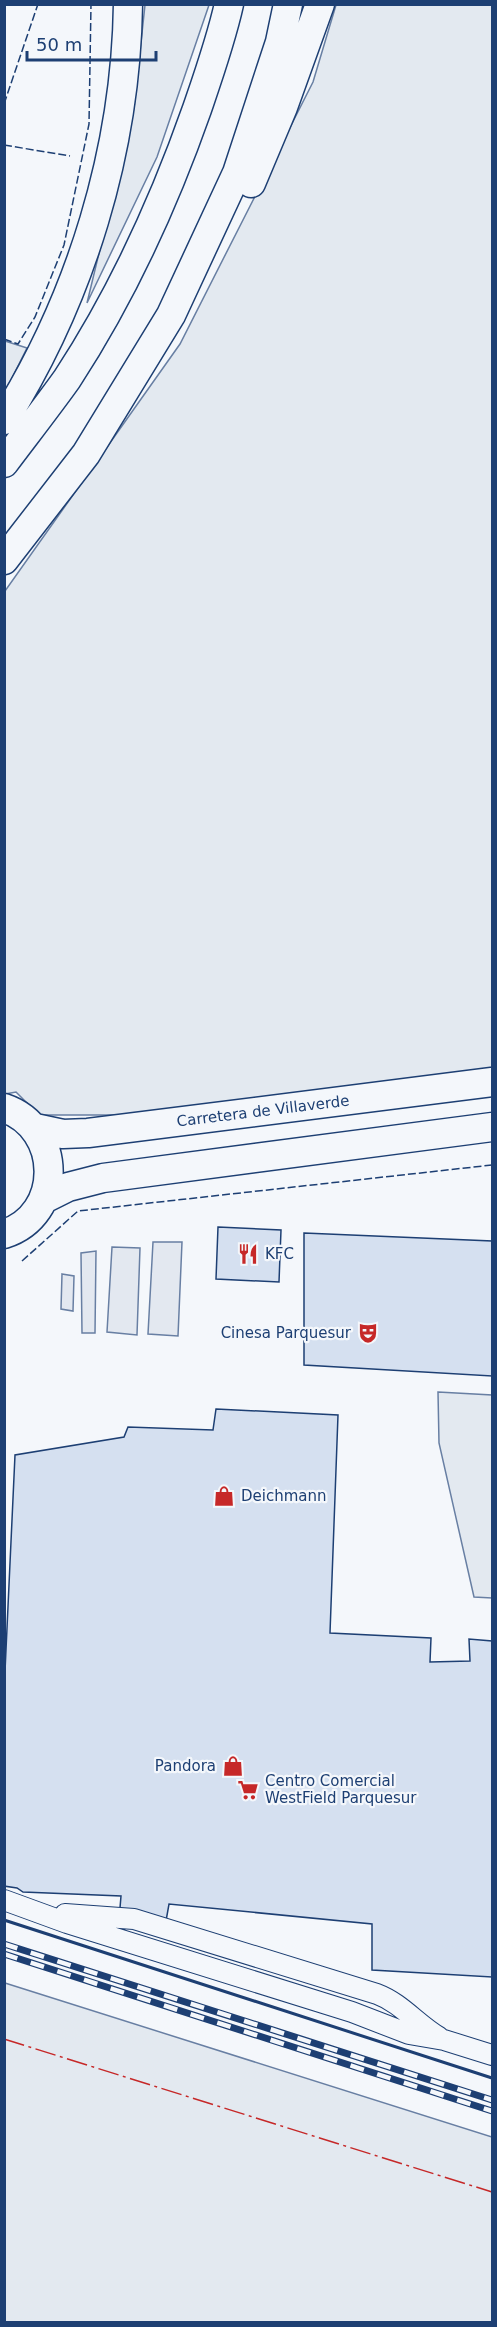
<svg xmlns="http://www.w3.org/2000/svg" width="497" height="2327" viewBox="0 0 497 2327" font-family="'DejaVu Sans',sans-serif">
<rect width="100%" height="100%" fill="#f4f7fb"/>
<!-- green -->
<path fill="#e3e9f0" stroke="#687fa3" stroke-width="1.5" d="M145 5H209L157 157 87 303 134 108Z
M336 5H492V1069L128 1115H39L16 1092 5 1094V591L180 344 313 82Z
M5 341 27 348 5 392Z
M438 1392 492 1395V1598L474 1597 439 1443Z
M5 1983 492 2137V2322H5Z"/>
<!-- parking -->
<path fill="#e3e8f0" stroke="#687fa3" stroke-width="1.5" d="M153 1242H182L178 1336 148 1334Z
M112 1247 140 1248 137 1335 107 1332Z
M96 1251 95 1333H82L81 1253Z
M62 1274 74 1276 73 1311 61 1309Z"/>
<!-- building -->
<path fill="#d5e0f0" stroke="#1d3f73" stroke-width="1.5" d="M218 1227 281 1230 279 1282 216 1279Z
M304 1233 492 1241V1376L304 1365Z
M216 1409 338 1415 330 1633 431 1638 430 1662 470 1661 469 1639 492 1641V1977L372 1970V1924L169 1904 166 1921 120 1908 121 1896 23 1892 17 1888 4 1886V1693L15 1455 124 1437 128 1427 213 1430Z"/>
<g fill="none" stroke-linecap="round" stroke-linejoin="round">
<!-- minor casing -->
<g stroke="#1d3f73" stroke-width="22">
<path id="minor" d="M4 1900 67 1923 352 2012 409 2034 444 2040 492 2055
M65 1914 134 1919 377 1994C401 2003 417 2024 439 2037"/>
</g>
<!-- highway casing -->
<g stroke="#1d3f73" stroke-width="31">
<path id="highway" d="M251 183 283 107 320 4
M4 420C81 297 126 150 128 4
M4 463C25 435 47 407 67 379 122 295 164 203 197 109 209 74 221 40 229 4
M4 560 86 454 171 315 237 173 280 42 288 4
M4 1108C63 1128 64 1215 4 1234
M35 1128 63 1134 88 1133 492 1082
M44 1199 68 1187 103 1178 492 1127"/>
</g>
<!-- minor -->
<use href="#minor" stroke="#f4f7fb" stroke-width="20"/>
<!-- highway -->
<use href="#highway" stroke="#f4f7fb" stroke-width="28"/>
<!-- rail casing -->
<g stroke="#1d3f73" stroke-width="7">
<path id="rail" d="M4 1944 492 2100
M4 1954 492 2111"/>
</g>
<!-- rail -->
<use href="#rail" stroke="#f4f7fb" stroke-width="4.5" stroke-dasharray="14" stroke-linecap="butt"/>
<!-- fence -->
<path stroke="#1d3f73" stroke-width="1.5" stroke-dasharray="8 3" stroke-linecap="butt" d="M4 104 38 4
M4 145 70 156
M4 339 18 344 35 317 64 245 89 124 91 4
M22 1261 78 1211 492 1165"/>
<!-- wall -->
<path stroke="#1d3f73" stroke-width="3" d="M4 1920 492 2078"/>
<!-- power -->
<path stroke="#c62828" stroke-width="1.5" stroke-dasharray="21 4.5 3 4.5" stroke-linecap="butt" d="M4 2039 492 2192"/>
</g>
<!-- icons -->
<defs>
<g id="restaurant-bare" transform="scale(1.62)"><path d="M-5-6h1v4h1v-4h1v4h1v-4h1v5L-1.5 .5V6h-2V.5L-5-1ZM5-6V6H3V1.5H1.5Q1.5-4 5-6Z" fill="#c62828" stroke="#f4f7fb" stroke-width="2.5" paint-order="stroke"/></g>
<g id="theatre-bare" transform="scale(1.62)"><path d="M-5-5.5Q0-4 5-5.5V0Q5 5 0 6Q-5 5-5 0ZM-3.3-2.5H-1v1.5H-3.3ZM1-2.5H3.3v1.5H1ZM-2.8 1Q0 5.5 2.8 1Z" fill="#c62828" stroke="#f4f7fb" stroke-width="2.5" paint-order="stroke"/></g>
<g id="shop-bare" transform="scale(1.62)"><path d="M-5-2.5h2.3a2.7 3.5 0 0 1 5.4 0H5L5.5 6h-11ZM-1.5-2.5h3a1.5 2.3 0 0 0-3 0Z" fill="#c62828" stroke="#f4f7fb" stroke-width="2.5" paint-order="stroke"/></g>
<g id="supermarket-bare" transform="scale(1.62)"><path d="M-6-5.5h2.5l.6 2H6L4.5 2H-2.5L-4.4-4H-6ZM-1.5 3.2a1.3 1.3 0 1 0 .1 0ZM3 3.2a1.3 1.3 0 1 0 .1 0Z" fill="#c62828" stroke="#f4f7fb" stroke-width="2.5" paint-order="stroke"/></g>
</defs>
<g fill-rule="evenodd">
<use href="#restaurant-bare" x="248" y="1254"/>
<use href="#theatre-bare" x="368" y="1333"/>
<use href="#shop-bare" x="224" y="1496"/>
<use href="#shop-bare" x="233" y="1766"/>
<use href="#supermarket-bare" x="248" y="1790"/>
</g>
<g text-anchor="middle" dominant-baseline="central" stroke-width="4.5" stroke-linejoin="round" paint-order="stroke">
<!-- street labels -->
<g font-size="15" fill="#1d3f73" stroke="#f4f7fb">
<text transform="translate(263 1111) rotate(-7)">Carretera de Villaverde</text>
</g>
<!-- poi labels -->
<g font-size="15" fill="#1d3f73" stroke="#f4f7fb" text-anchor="start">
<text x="265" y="1254">KFC</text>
<text x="351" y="1333" text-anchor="end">Cinesa Parquesur</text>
<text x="241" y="1496">Deichmann</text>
<text x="216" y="1766" text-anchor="end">Pandora</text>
<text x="265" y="1781">Centro Comercial<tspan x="265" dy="17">WestField Parquesur</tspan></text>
</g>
</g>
<!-- border -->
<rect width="497" height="2327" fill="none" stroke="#1d3f73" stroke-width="12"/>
<!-- scale -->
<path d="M27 51v9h129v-9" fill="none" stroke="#1d3f73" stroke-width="3"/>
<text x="36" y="51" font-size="18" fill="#1d3f73" stroke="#f4f7fb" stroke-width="4.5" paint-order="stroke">50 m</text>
</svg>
